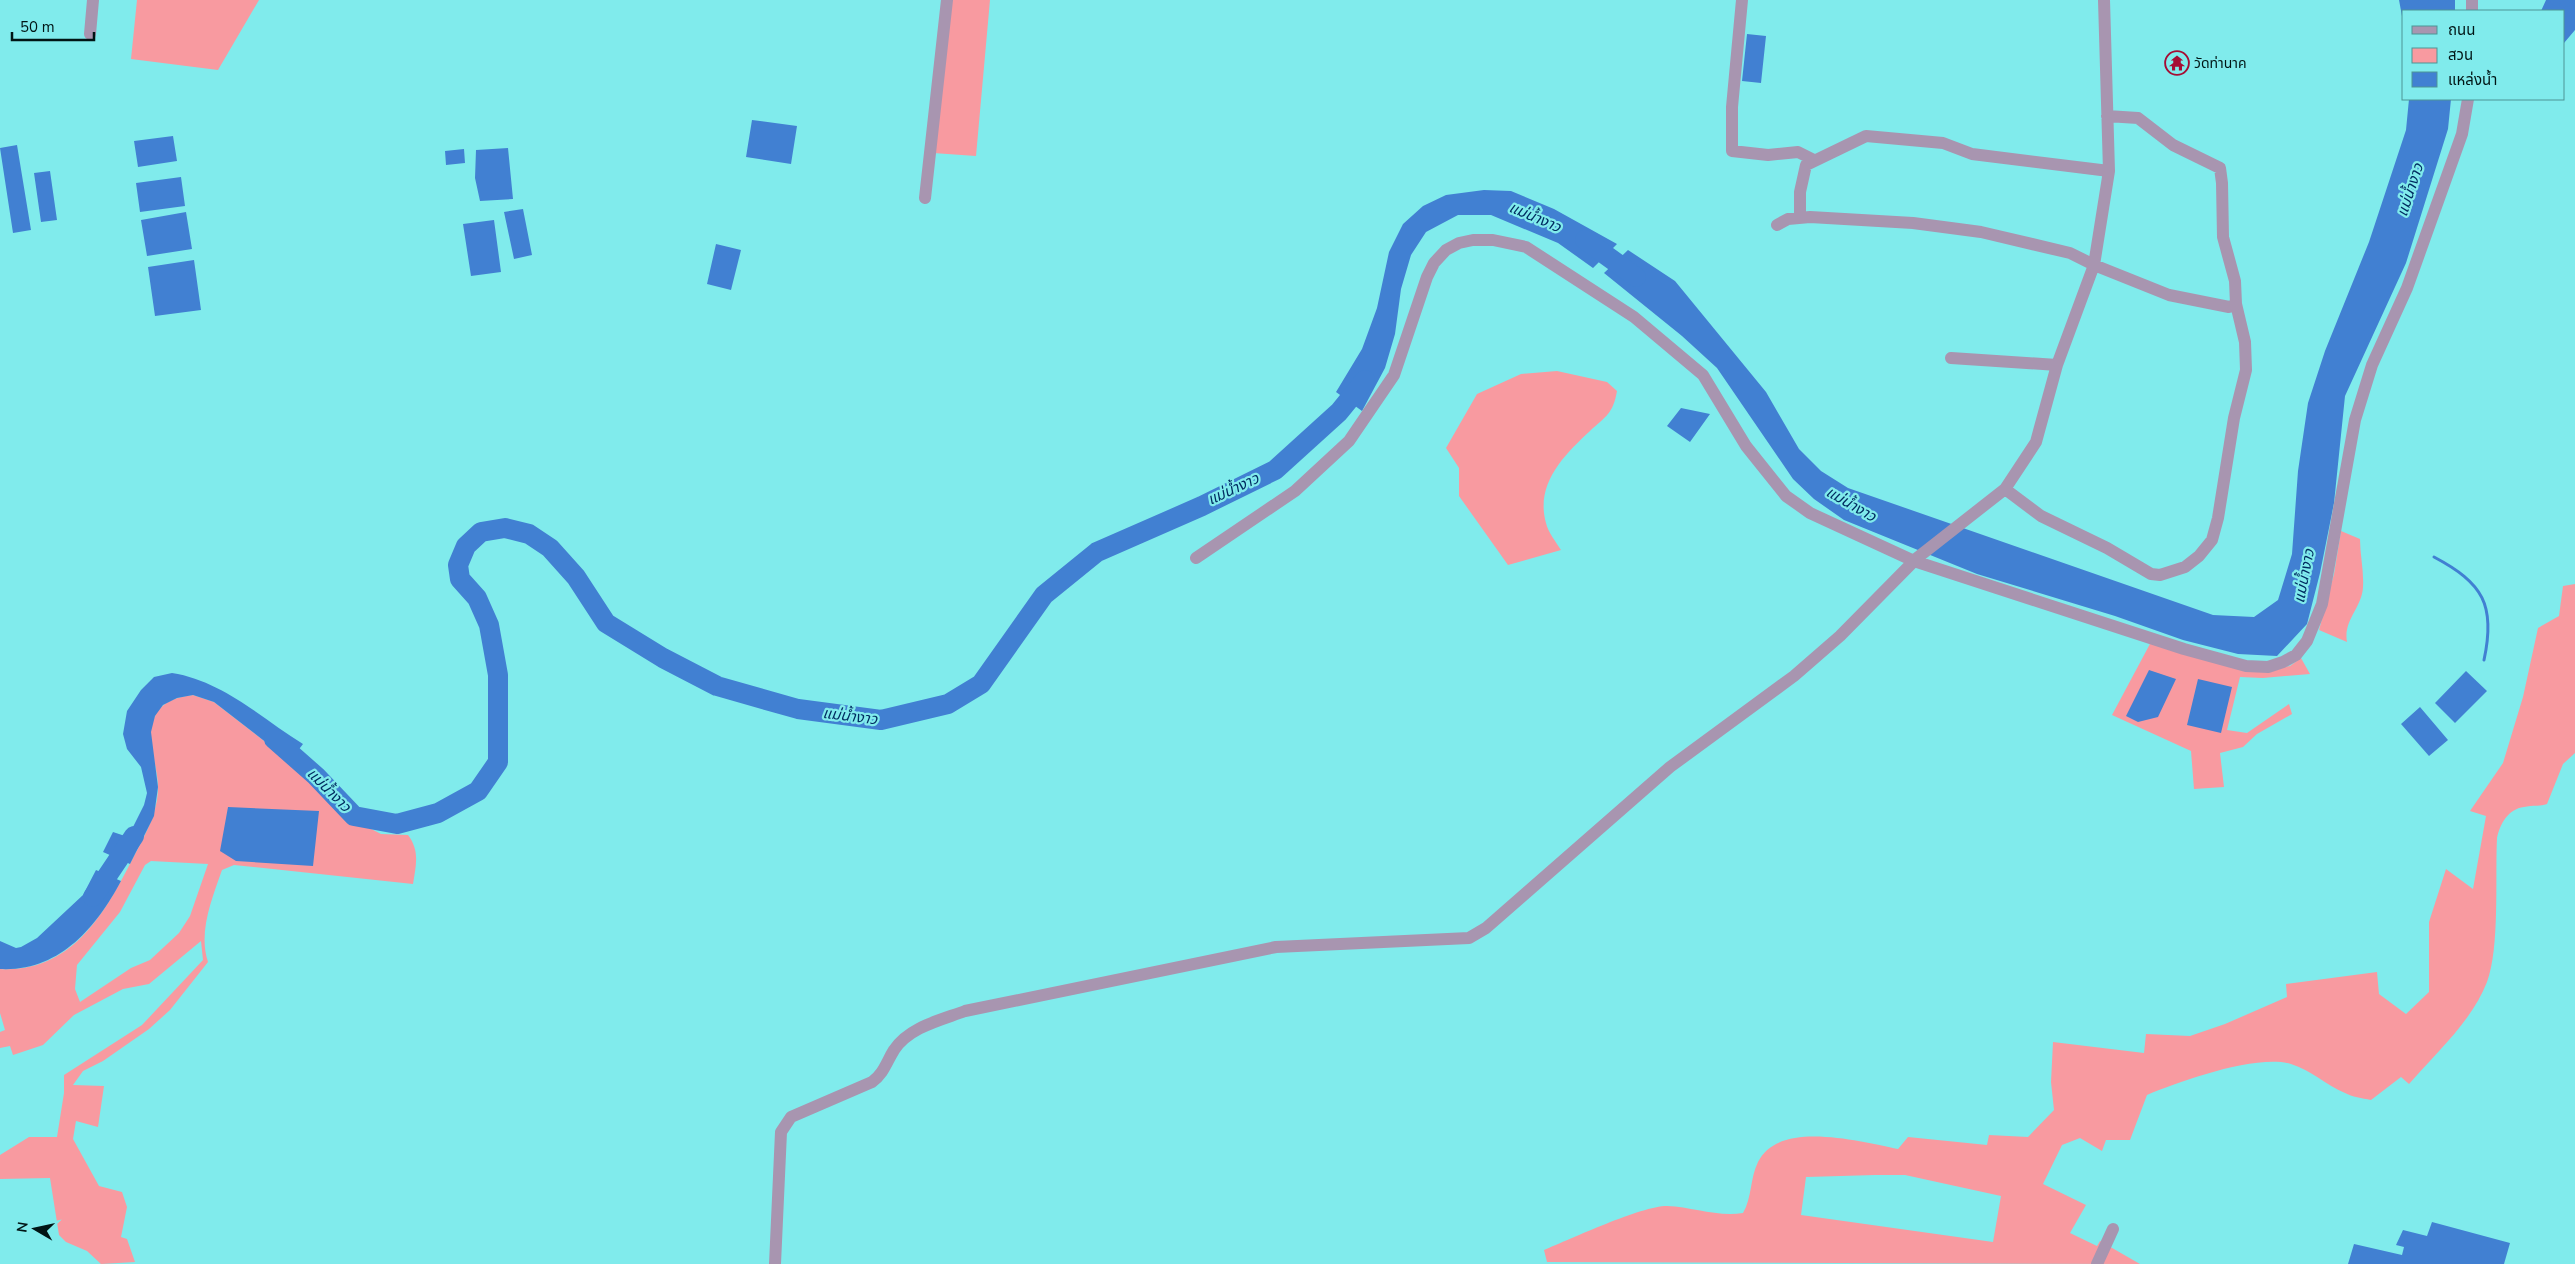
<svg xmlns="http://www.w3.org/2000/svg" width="2575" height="1264" viewBox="0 0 2575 1264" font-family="'Nunito Sans','Noto Sans Thai',sans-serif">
<rect width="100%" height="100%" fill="#80ebec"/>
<!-- green -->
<path fill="#f89aa0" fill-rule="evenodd" d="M137 0H259L218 70 131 59Z
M950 0H990L976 156 933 153Z
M1557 371 1607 382 1617 391C1613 414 1606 416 1590 431 1564 455 1535 484 1546 523 1548 532 1556 542 1561 550L1508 565 1459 496V468L1446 448 1477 394 1521 374Z
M2341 531 2360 539C2360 555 2364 571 2363 587 2362 608 2343 620 2347 642L2319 630 2334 574Z
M2575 584V753L2563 764 2547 804C2539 807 2532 805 2524 807 2508 809 2500 824 2497 838 2495 876 2500 948 2487 982 2472 1021 2436 1053 2409 1084L2401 1077 2371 1100C2362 1098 2352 1097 2345 1093 2326 1085 2311 1070 2291 1064 2256 1054 2181 1081 2147 1095L2130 1140H2106L2102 1151 2080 1138 2062 1145 2043 1184 2086 1205 2070 1233 2097 1246 2100 1241 2140 1264 1547 1262 1544 1250C1571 1239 1641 1206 1667 1206 1693 1207 1717 1217 1743 1213 1752 1198 1750 1178 1758 1162 1779 1119 1861 1142 1898 1149L1908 1137 1987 1145 1989 1135 2028 1137 2054 1110 2051 1082 2053 1042 2144 1053 2146 1034 2190 1036 2225 1024 2287 997 2286 984 2377 972 2379 994 2406 1014 2429 992V922L2446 869 2473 889 2486 816 2470 811 2503 763 2523 697 2538 628 2559 616 2563 586ZM1875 1175H1905L2001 1196 1993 1242 1801 1215 1806 1177Z
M2151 642 2275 669 2290 666 2301 658 2310 674 2263 678 2240 677 2227 730 2247 733 2289 704 2292 714 2257 734 2243 747 2220 753 2224 787 2194 789 2191 751 2112 715Z
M193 695 214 702 290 761 350 818 381 834 408 835C420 851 416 865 413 884L234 865 222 870C212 899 198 932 208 962L170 1010 149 1029 103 1061 83 1071 73 1085 104 1086 98 1127 76 1121 73 1139 99 1186 122 1192 127 1207 121 1237 127 1239 135 1262 101 1264 87 1251 66 1242 59 1235 50 1178 0 1179V1155L29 1137H57L64 1093V1075L142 1025 203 960 201 941 149 984 123 989 74 1015 43 1045 13 1055 10 1046 0 1048V1032L5 1030 0 1013V969C72 973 105 913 133 858 145 835 158 813 158 787 158 764 144 738 155 716 162 701 178 697 193 695ZM151 861 208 864 190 916 179 933 150 960 131 968 80 1002 75 989 77 965 120 912 145 865Z"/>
<!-- water -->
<path fill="#4180d2" d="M2399 0H2455V11H2404V27Z
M2546 0H2575V30L2564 43V11H2541Z
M1747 34 1766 36 1761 83 1742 81Z
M2409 99H2451L2448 129 2406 263 2345 396 2334 503 2320 573 2307 624 2277 656 2238 654 2183 640 2115 616 1977 574 1844 520 1814 499 1793 479 1717 368 1682 336 1604 273 1628 250 1675 281 1766 392 1799 449 1821 471 1848 488 2213 615 2254 617 2278 600 2292 554 2298 471 2308 403 2325 351 2369 242 2406 130Z
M752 120 797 126 791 164 746 157Z
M173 136 177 161 138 167 134 141Z
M17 145 31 230 13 233 0 148Z
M508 148 513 199 480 201 475 178 476 150Z
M464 149 465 163 446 165 445 151Z
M50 171 57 220 41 222 34 173Z
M181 177 185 206 140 212 136 183Z
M1484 190 1511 191 1554 209 1617 244 1593 268 1558 243 1491 215H1458L1426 232 1411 255 1401 289 1395 334 1385 368 1362 411 1336 392 1362 349 1377 308 1389 252 1403 224 1423 206 1446 195Z
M523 209 532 255 514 259 504 212Z
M186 212 192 249 147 256 141 220Z
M494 220 501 272 471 276 463 224Z
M716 244 741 250 731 290 707 284Z
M194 260 201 310 155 316 148 267Z
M1681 408 1710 414 1690 442 1667 426Z
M2149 670 2176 679 2158 717 2138 722 2126 716Z
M2466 671 2487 691 2455 723 2435 703Z
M172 673C223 681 261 718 303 744L290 761 214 702 193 695 177 698 163 705 155 716 151 732 158 787 154 816 130 864 103 852 113 832 128 837 144 805 147 793 141 767 127 749 123 734 127 711 141 690 154 677Z
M2198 679 2232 687 2221 733 2187 725Z
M2420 707 2448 740 2429 756 2401 724Z
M228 807 319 811 313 866 236 861 220 851Z
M96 870 121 881C96 928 59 972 0 969V941L16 948 21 947 37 938 83 895Z
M2432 1222 2510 1243 2504 1264H2348L2354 1244 2402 1255 2404 1247 2396 1245 2403 1230 2427 1236Z"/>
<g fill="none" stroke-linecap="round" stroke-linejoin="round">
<!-- stream -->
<path stroke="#4180d2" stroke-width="3" d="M2434 557C2483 583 2496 605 2484 660"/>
<!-- river -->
<path stroke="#4180d2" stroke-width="20" d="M1585 240 1636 277
M274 739 316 776 354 816 397 824 438 813 478 791 498 762V675L489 625 477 598 460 579 458 565 466 546 481 532 505 528 529 534 550 548 576 577 606 623 663 658 717 686 798 709 881 720 948 704 981 684 1044 595 1097 552 1202 506 1275 470 1339 412 1365 380
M93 897 134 836"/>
<!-- minor -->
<path stroke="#a895b0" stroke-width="12" d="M1742 0 1732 107V151L1768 155 1798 152 1814 160
M2472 11V0
M90 34 93 0
M925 198 947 0
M1800 217V192L1806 165 1866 136 1943 143 1972 154 2109 171
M1777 225 1788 219 1810 217 1913 223 1981 232 2070 253 2094 265 2169 295 2229 307 2236 304
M1951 358 2057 365
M2005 489 2041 516 2107 548 2151 574 2160 575 2185 567 2199 556 2212 540 2218 518 2234 418 2246 370 2245 342 2236 304 2235 281 2223 237 2222 183 2220 168 2173 145 2138 118 2107 116
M1196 558 1295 491 1349 441 1394 375 1427 277 1434 263 1446 250 1459 243 1473 240H1493L1526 247 1634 317 1703 375 1746 446 1786 496 1810 513 1914 561 2184 649 2246 666 2268 667 2283 662 2296 655 2307 641 2322 604 2355 420 2372 365 2407 288 2462 134 2468 99
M775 1264 781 1132 791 1117 872 1082C884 1073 886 1063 894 1050 909 1027 941 1020 965 1011L1276 947 1469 938 1486 928 1670 767 1794 676 1840 636 1917 558 2005 489 2036 442 2057 365 2094 265 2109 171 2104 0
M2097 1264 2113 1229"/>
</g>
<!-- icons -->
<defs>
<g id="temple-ring" transform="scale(1.25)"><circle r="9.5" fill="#80ebec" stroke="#a60c34" stroke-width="1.5"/><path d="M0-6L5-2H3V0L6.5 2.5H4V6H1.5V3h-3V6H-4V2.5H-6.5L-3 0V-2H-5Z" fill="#a60c34"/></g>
</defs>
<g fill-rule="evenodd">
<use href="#temple-ring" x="2177" y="63"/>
</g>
<g text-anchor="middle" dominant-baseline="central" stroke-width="4.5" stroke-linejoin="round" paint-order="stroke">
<!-- poi labels -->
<g font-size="14" fill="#001515" stroke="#80ebec" text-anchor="start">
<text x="2194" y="63">วัดท่านาค</text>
</g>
<!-- water labels -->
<g font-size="15" font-style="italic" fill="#012d61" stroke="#80ebec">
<text transform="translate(2410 190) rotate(-72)">แม่น้ำงาว</text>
<text transform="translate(1535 217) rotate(23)">แม่น้ำงาว</text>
<text transform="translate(1233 489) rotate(-25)">แม่น้ำงาว</text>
<text transform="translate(1851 504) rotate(30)">แม่น้ำงาว</text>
<text transform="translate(2304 576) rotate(-79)">แม่น้ำงาว</text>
<text transform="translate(850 716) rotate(7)">แม่น้ำงาว</text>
<text transform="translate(329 790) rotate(45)">แม่น้ำงาว</text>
</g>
</g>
<!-- legend -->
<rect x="2402" y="10" width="162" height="90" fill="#80ebec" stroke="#4d9596"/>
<rect x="2412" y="26" width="25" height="8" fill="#a895b0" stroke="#4d9596"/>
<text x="2448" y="35" font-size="15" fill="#001515">ถนน</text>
<rect x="2412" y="48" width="25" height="15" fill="#f89aa0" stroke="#4d9596"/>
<text x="2448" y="60" font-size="15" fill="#001515">สวน</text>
<rect x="2412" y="72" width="25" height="15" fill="#4180d2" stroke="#4d9596"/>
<text x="2448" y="85" font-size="15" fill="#001515">แหล่งน้ำ</text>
<!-- north arrow -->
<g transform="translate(35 1229) rotate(279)" stroke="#80ebec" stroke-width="4" paint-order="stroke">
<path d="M0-4L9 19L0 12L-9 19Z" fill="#001515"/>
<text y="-8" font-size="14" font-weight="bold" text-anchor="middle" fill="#001515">N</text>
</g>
<!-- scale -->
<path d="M12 32v8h82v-8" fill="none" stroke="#001515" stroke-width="2.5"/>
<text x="20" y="32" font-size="15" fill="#001515" stroke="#80ebec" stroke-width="4" paint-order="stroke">50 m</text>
</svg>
